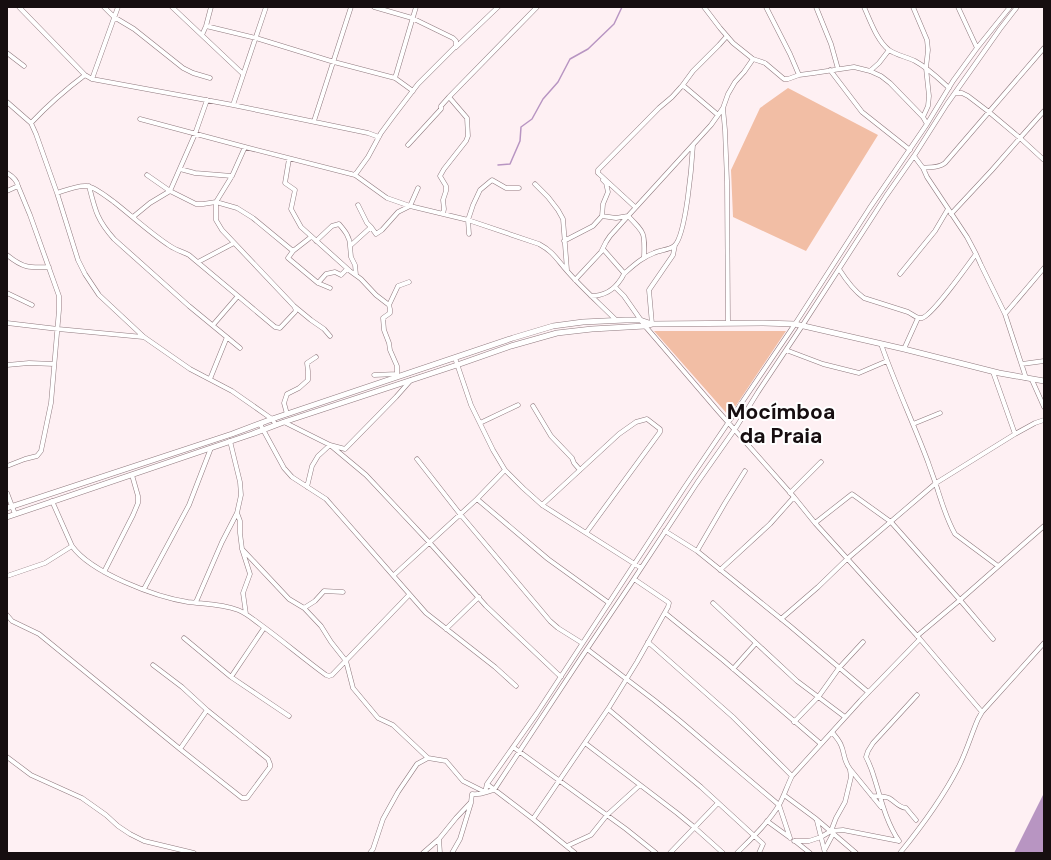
<svg xmlns="http://www.w3.org/2000/svg" width="1051" height="860" viewBox="0 0 1051 860" font-family="'DM Sans',sans-serif">
<rect width="100%" height="100%" fill="#fef0f3"/>
<!-- green -->
<path fill="#f2bea5" d="M788 88 878 135 806 251 733 217 731 170 760 108Z
M654 331H786L729 416Z"/>
<!-- water -->
<path fill="#b895c2" d="M1044 793V853H1014Z"/>
<g fill="none" stroke-linecap="round" stroke-linejoin="round">
<!-- stream -->
<path stroke="#b895c2" stroke-width="1.5" d="M498 165 510 164 520 141 521 127 532 119 543 99 558 82 570 59 588 49 614 24 622 7"/>
<!-- minor casing -->
<g stroke="#8f797e" stroke-width="5">
<path id="minor" d="M19 7 85 75 92 79 233 105 368 133 379 137
M104 7 114 17 134 29 183 68 193 73 210 78
M172 7 243 74
M704 7 720 28 733 43 753 59 765 63 784 79H788L799 75 814 73 854 67 870 71 881 76 890 83 923 117 927 124
M766 7 790 54 799 75
M816 7 831 44 838 69
M864 7C870 20 877 41 889 50 896 55 907 57 915 61 928 68 938 78 949 88
M913 7 927 40 928 50 926 68 929 96 928 106 923 117
M958 7 977 48
M206 26 256 38 334 62 395 78 413 91
M202 35 206 26 211 7
M456 47 498 7
M7 53 24 66
M830 70 862 112 910 150
M870 71 879 63 889 50
M395 78 416 7
M92 79 118 7
M682 86 693 71 719 45 727 36
M955 93H962L968 96 989 112 1020 138 1044 160
M7 102 31 123 36 134 57 193 78 260 85 274 99 295 144 337 190 369 232 391 272 419 276 425
M233 105 266 7
M723 108 725 130 727 181 728 323
M140 119 245 147 355 175 368 157 381 133 392 118 418 84 456 46V41L453 38 412 18 374 7
M314 121 351 7
M31 123C48 105 65 90 85 75
M408 145 441 109V106L449 97 537 7
M245 147 232 176 216 202 237 208 253 218 293 251 288 258 318 283 330 288
M914 156 923 168 927 177 967 237 976 254 981 265 1005 314 1026 378
M289 159 285 183 295 190 291 209 301 227 350 271 361 279 376 295 389 305
M923 168C932 166 937 169 945 163L1044 48
M180 169 195 173 232 176
M7 173C12 176 17 180 18 186L30 215 59 296V310L51 403 41 451 37 456 25 459 7 466
M598 173V170L659 108 672 97 681 87 682 86 685 87 718 115
M598 173 635 207
M147 175 170 191 195 134 207 100
M355 175 387 198 410 206 468 220 539 244C554 252 557 260 568 272 583 289 600 304 616 320
M535 184 548 197 558 210 563 219 567 270
M89 186C95 210 97 220 114 239L189 306 240 348
M7 191 18 186
M57 193C66 190 78 185 87 186 95 187 107 197 114 202 132 216 150 233 170 246 176 250 183 252 189 255L275 327 280 328 295 312 296 310 294 306
M358 205 367 223 371 227
M443 214 444 209 443 200 446 191V186L440 176 444 169 466 141 468 136 467 118 449 97
M951 214 992 170 1020 138 1044 111
M602 216 603 204 608 192 606 183 603 180
M133 217 150 203 170 191 196 204H203L216 202V220L222 230 294 306 311 320 324 329 330 336
M469 234 468 220 473 205 480 190 492 180 506 188H519
M316 241 332 226 339 224C345 231 350 237 350 246
M564 241 593 226 602 216 616 218 628 216C645 233 645 233 644 257
M603 249 624 273
M293 251 311 237
M7 255C23 268 29 268 49 267
M198 262 234 243
M839 269C846 280 853 290 864 298L908 312C912 314 917 319 922 318 933 315 967 266 976 254
M900 274 935 231 948 209
M356 275 355 265 351 257 350 246 371 227 376 234 382 230 398 212 410 206 418 188
M575 280 601 252 606 242 610 236 628 216 711 125 723 108 728 94 735 82 744 72 753 59
M318 283 326 274 335 272 341 275 347 269
M615 287 624 296 645 326 718 411 794 497 815 523 920 639 982 712
M7 293 32 305
M591 296C603 296 614 290 621 279 623 276 623 274 626 272 635 264 643 257 654 253 660 250 669 250 674 246 686 237 692 162 693 145
M1005 314 1044 268
M7 323 58 329 143 337
M652 324 649 290 673 255 675 245
M213 325 238 296
M881 344C895 384 913 422 928 462 931 471 935 481 938 491 943 506 947 520 955 534L998 566
M904 349 918 318
M786 350 823 364 859 373 887 361
M455 358 471 405 493 450 505 470 523 488 542 505 641 568
M1022 364 1044 361
M7 365 29 363 54 364
M993 372 1015 434
M374 375 397 374V366L390 350 389 343 384 330 383 318 390 313V309L389 305 398 286 409 282
M210 379 227 337
M1032 380 1044 407
M533 406 551 436 572 458 574 463 580 470
M287 414 284 403 287 394 299 388 308 380V371L307 363 316 357
M284 422 330 445 366 475 429 542 486 606 561 677
M480 423 518 405
M260 424 284 468 292 477 326 499 426 613 495 667 516 686
M913 424 940 413
M417 459 460 514 550 621 558 628 582 643
M307 487 312 466 318 456 330 445 345 449 396 397 411 380
M7 493 15 514
M790 493 821 462
M477 499 548 559 609 603
M52 501 72 546C91 573 156 597 188 602 204 604 222 604 238 610 246 613 254 620 261 625 283 641 304 659 326 675L329 676 332 675 409 595
M542 505 619 434 636 422 647 419 660 429V432L586 533
M237 513 240 521V533L242 549 250 574 243 593 246 614
M815 523 852 494 891 522 960 600 993 639
M665 531 697 551 790 626 868 692
M242 549 289 599 304 608 321 626 331 642 346 661 353 688 378 718 393 725 428 758 446 761 463 781 485 792
M697 551 725 503 745 471
M720 570 770 524 794 497
M104 572 133 515 138 503V496L132 475
M394 575 477 499 505 470
M7 576 45 563 72 546
M144 589 189 505 211 448
M196 602 222 542 237 513 241 495 240 482 230 441
M713 603 797 681 845 717
M304 608 315 601 324 591 343 592
M665 613 723 660 821 744
M7 615 12 621 39 634 180 749 242 798H247L270 767V764L268 759 207 710 182 687 153 665
M781 619 818 587 847 559 936 483 1015 434 1035 423 1044 420
M446 629 479 597
M917 636 960 600 1044 526
M184 638 231 677 289 716
M648 642 733 717 792 776
M587 649 654 700 680 721 779 805 790 838
M733 669 756 643
M231 677 264 628
M608 709 701 787 762 843 763 844 759 853
M794 722 819 696 839 668 863 642
M832 732C835 736 839 740 841 745 845 754 843 760 850 769L881 807
M585 743 677 813 694 827 723 853
M513 747 626 829 656 853
M180 749 207 710
M7 757 31 775 82 798 106 815 118 826 130 834 144 841 194 853
M487 784 533 819 575 853
M485 792 487 784 537 713 684 488 795 324 869 209 927 124 953 81 977 48 1010 7
M784 795 815 818 856 853
M872 796C877 796 884 796 889 798 896 802 898 807 906 808L916 820
M533 819 608 709 637 662 668 607 669 603 668 602 634 579
M767 821 789 837
M817 821 825 853
M831 831 836 818 845 802 851 777 850 770
M439 839 440 853
M794 841H809L821 837 831 831 843 830 899 841
M795 841 810 853
M899 841C886 822 881 799 874 777 872 770 869 763 866 757L868 751 873 743 917 695
M567 846 591 835 607 815 640 785
M825 849 833 834
M370 853 373 849 383 819 398 792 417 764 428 758
M423 853 439 839 456 818 471 802 472 794C482 795 485 792 494 790L581 658 632 582 697 483 737 426 758 392 802 326 886 196 914 156 947 104 1000 29 1017 7
M452 853 460 839 471 803
M670 853 718 803
M737 853C752 838 768 823 779 805 784 796 787 786 792 776L861 700 920 639
M900 853C922 826 942 799 958 768 966 753 971 735 978 719L982 712 1044 643"/>
</g>
<!-- tertiary casing -->
<g stroke="#8f797e" stroke-width="6">
<path id="tertiary" d="M7 508 232 434 272 419 513 338 553 326 583 322 625 320H640L652 324 763 323 795 324 904 349 999 373 1044 381
M7 517 252 434 284 422 457 365 511 346 557 333 592 329 645 326 652 324"/>
</g>
<!-- minor -->
<use href="#minor" stroke="#fff" stroke-width="4"/>
<!-- tertiary -->
<use href="#tertiary" stroke="#fff" stroke-width="5"/>
</g>
<g text-anchor="middle" dominant-baseline="central" stroke-width="4" stroke-linejoin="round" paint-order="stroke">
<!-- town labels -->
<g font-size="21" font-weight="bold" fill="#160e10" stroke="#fff">
<text x="781" y="412">Mocímboa<tspan x="781" dy="24">da Praia</tspan></text>
</g>
</g>
<!-- border -->
<rect width="1051" height="860" fill="none" stroke="#160e10" stroke-width="16"/>
</svg>
